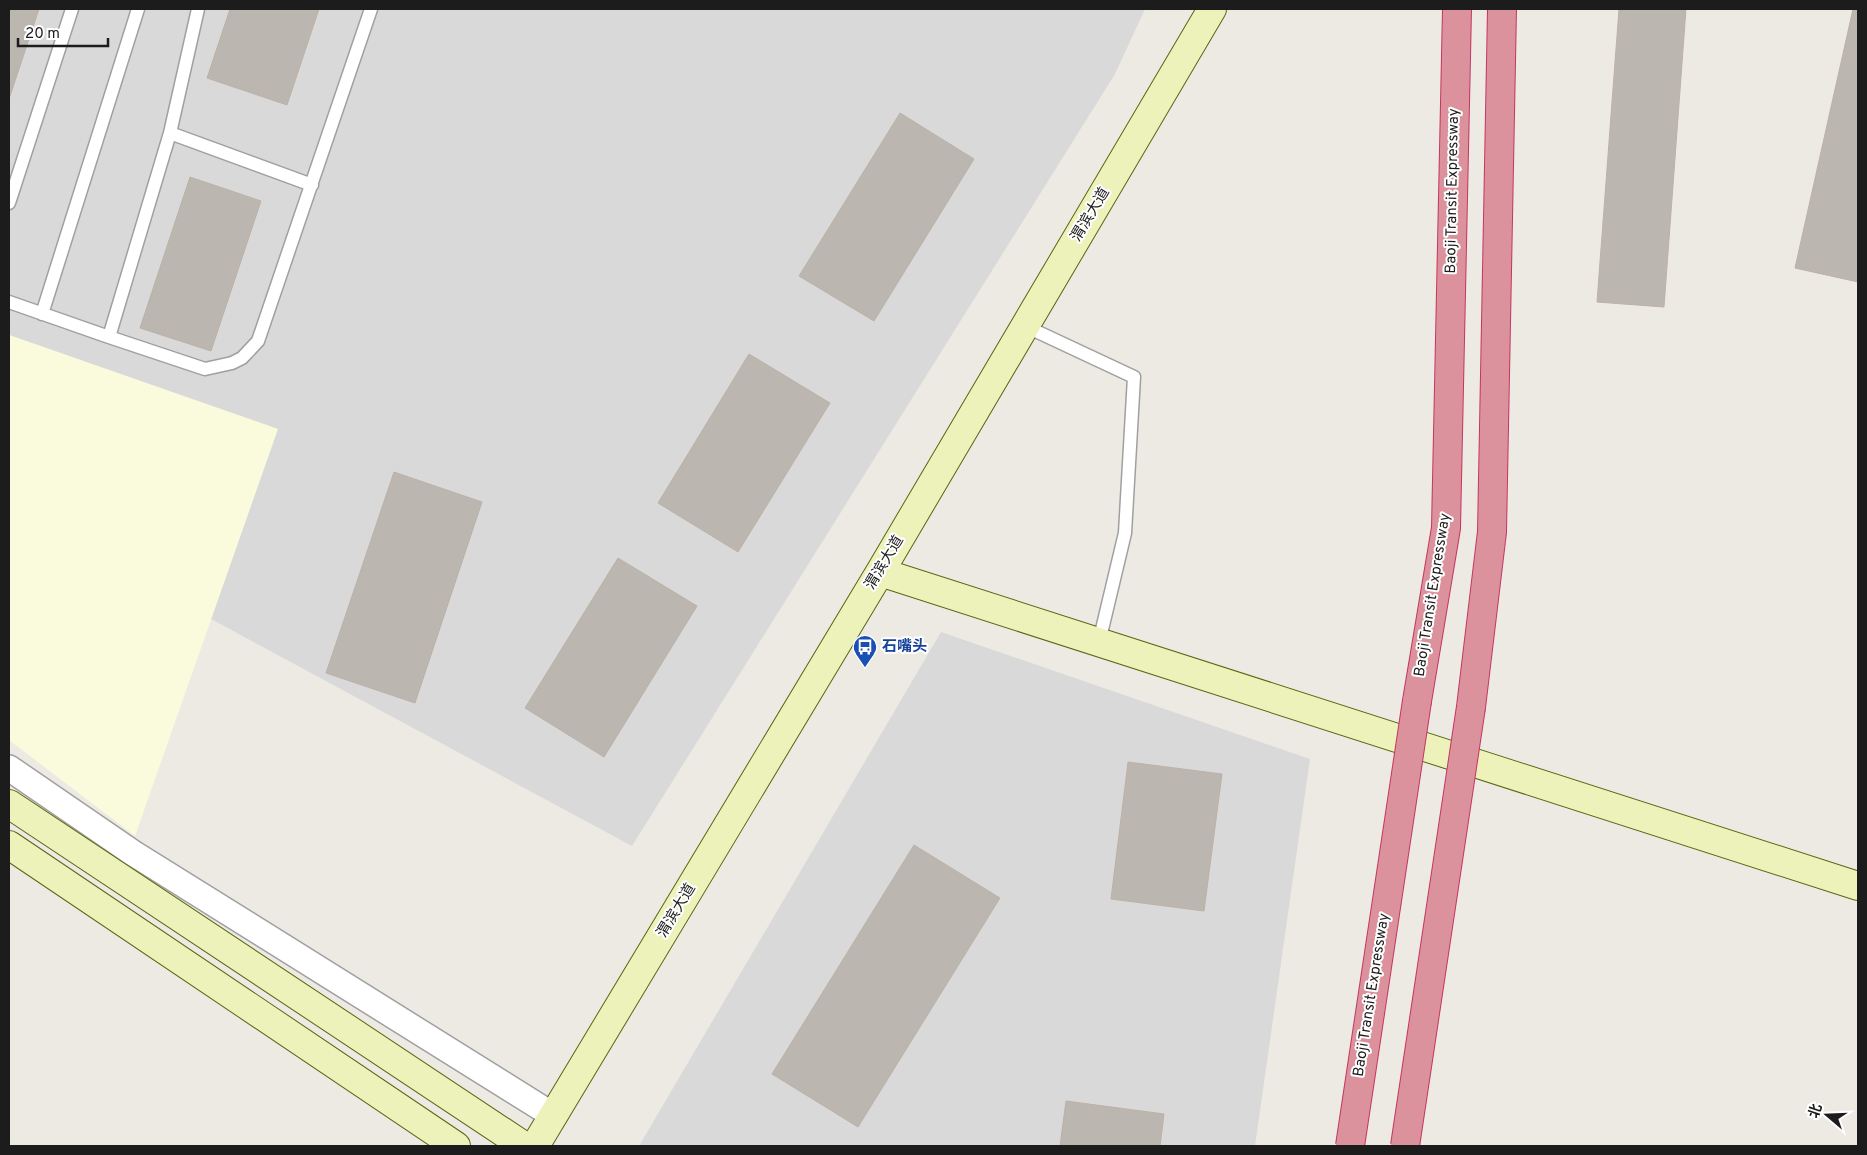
<svg xmlns="http://www.w3.org/2000/svg" width="1867" height="1155" viewBox="0 0 1867 1155" font-family="Overpass,'Noto Sans SC',sans-serif">
<rect width="100%" height="100%" fill="#eceae3"/>
<!-- residential -->
<path fill="#dad9d9" d="M9 9H1145L1115 74 632 846 211 619 277 429 9 335Z
M941 632 1310 759 1255 1146H639Z"/>
<!-- education -->
<path fill="#fafbdd" d="M9 335 278 429 135 836 9 740Z"/>
<!-- building -->
<path fill="#bcb6b0" stroke="#bcb1a7" d="M9 9H39L9 99Z
M230 9H319L287 105 207 78Z
M1619 9H1686L1664 307 1597 302Z
M1853 9H1858V282L1795 268Z
M900 113 974 159 874 321 799 276Z
M190 177 261 201 211 351 140 328Z
M749 354 830 403 738 552 658 503Z
M394 472 482 502 415 703 326 673Z
M618 558 697 606 604 757 525 708Z
M1128 762 1222 774 1204 911 1111 899Z
M914 845 1000 898 858 1127 772 1074Z
M1066 1101 1164 1114 1160 1146H1060Z"/>
<g fill="none" stroke-linecap="round" stroke-linejoin="round">
<!-- lane casing -->
<g stroke="#a0a0a0" stroke-width="15">
<path id="lane" d="M170 133 312 185
M9 203 72 9
M9 302 109 337 170 133 198 9
M42 314 138 9
M1025 326 1134 377 1125 533 1099 642
M109 337 205 369 232 363 242 358 258 341 371 9"/>
</g>
<!-- street casing -->
<g stroke="#a0a0a0" stroke-width="28">
<path id="street" d="M9 768 133 853 554 1116"/>
</g>
<!-- secondary casing -->
<g stroke="#596610" stroke-width="30">
<path id="secondary" d="M880 572 1858 886
M9 804 524 1146
M9 845 456 1146
M535 1146 880 572 1212 9"/>
</g>
<!-- highway casing -->
<g stroke="#c43661" stroke-width="30">
<path id="highway" d="M1417 701 1446 528 1457 9
M1471 707 1492 532 1502 9"/>
</g>
<!-- lane -->
<use href="#lane" stroke="#fff" stroke-width="12"/>
<!-- street -->
<use href="#street" stroke="#fff" stroke-width="25"/>
<!-- secondary -->
<use href="#secondary" stroke="#edf2bb" stroke-width="28"/>
<!-- highway -->
<use href="#highway" stroke="#dc929d" stroke-width="28"/>
<!-- highway-bridge casing -->
<g stroke="#c43661" stroke-width="30" stroke-linecap="butt">
<path id="highway-bridge" d="M1350 1146 1417 701
M1405 1146 1471 707"/>
</g>
<!-- highway-bridge -->
<use href="#highway-bridge" stroke="#dc929d" stroke-width="28"/>
</g>
<!-- icons -->
<defs>
<g id="bus-pin" transform="scale(1.25)"><path d="M0 17L-7.5 6A9.5 9.5 0 1 1 7.5 6Z" fill="#1a4fb4" stroke="#fff"/><path d="M-5-6H5V4H4V6H2V4H-2V6H-4V4H-5ZM-3.5-4V0h7V-4ZM-3.5 1.2v1.5H-2V1.2ZM2 1.2v1.5H3.5V1.2Z" fill="#fff"/></g>
</defs>
<g fill-rule="evenodd">
<use href="#bus-pin" x="865" y="647"/>
</g>
<g text-anchor="middle" dominant-baseline="central" stroke-width="4" stroke-linejoin="round" paint-order="stroke">
<!-- street labels -->
<g font-size="15" fill="#1c1c1c" stroke="#fff">
<text transform="translate(1453 191) rotate(-89)">Baoji Transit Expressway</text>
<text transform="translate(1091 215) rotate(-59)">渭滨大道</text>
<text transform="translate(885 563) rotate(-59)">渭滨大道</text>
<text transform="translate(1433 595) rotate(-81)">Baoji Transit Expressway</text>
<text transform="translate(677 911) rotate(-59)">渭滨大道</text>
<text transform="translate(1372 995) rotate(-81)">Baoji Transit Expressway</text>
</g>
<!-- transit labels -->
<g font-size="15" font-weight="bold" fill="#164399" stroke="#fff" text-anchor="start">
<text x="882" y="647">石嘴头</text>
</g>
</g>
<!-- border -->
<rect width="1867" height="1155" fill="none" stroke="#1c1c1c" stroke-width="20"/>
<!-- north arrow -->
<g transform="translate(1827 1115) rotate(289)" stroke="#ffffff" stroke-width="4" paint-order="stroke">
<path d="M0-4L9 19L0 12L-9 19Z" fill="#1c1c1c"/>
<text y="-8" font-size="14" font-weight="bold" text-anchor="middle" fill="#1c1c1c">北</text>
</g>
<!-- scale -->
<path d="M18 38v8h90v-8" fill="none" stroke="#1c1c1c" stroke-width="2.5"/>
<text x="25" y="38" font-size="15" fill="#1c1c1c" stroke="#ffffff" stroke-width="4" paint-order="stroke">20 m</text>
</svg>
